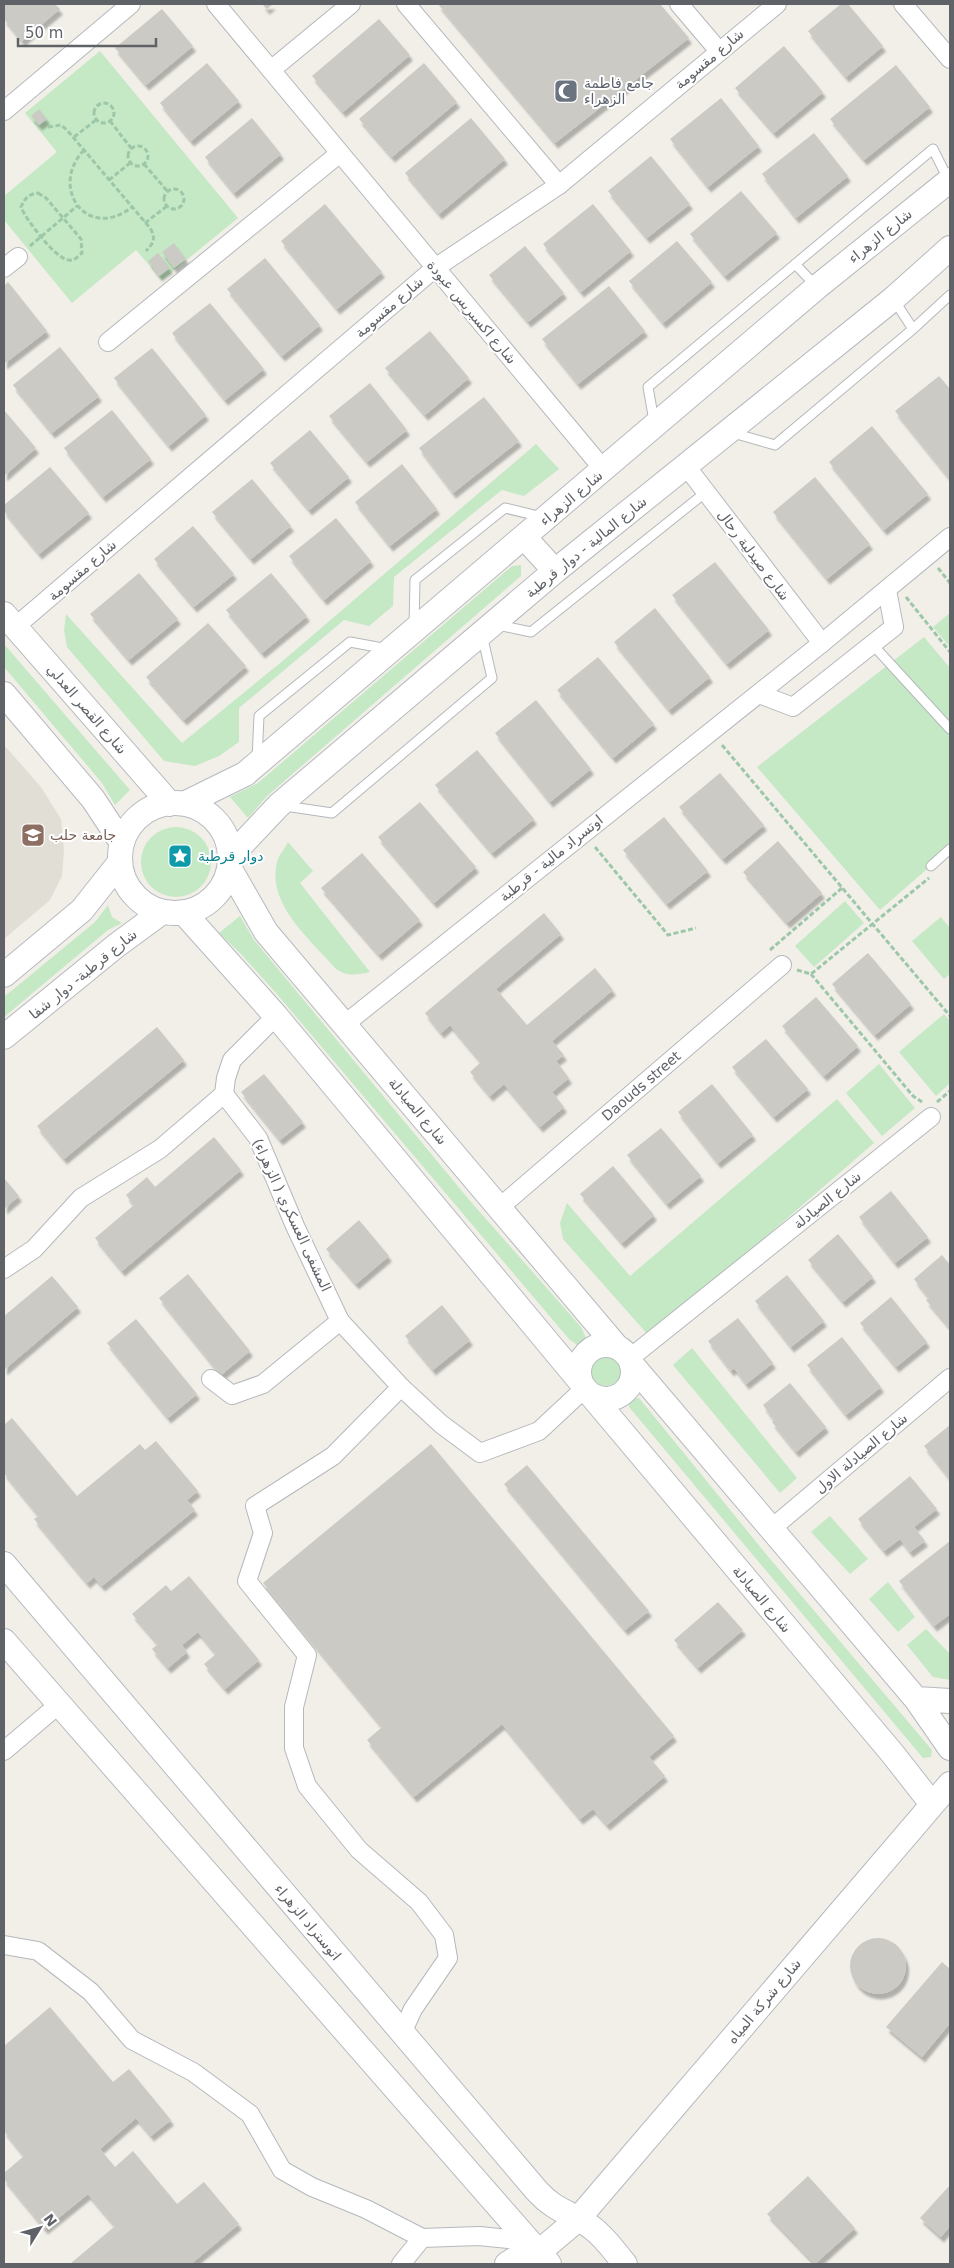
<svg xmlns="http://www.w3.org/2000/svg" width="954" height="2268" viewBox="0 0 954 2268" font-family="'DejaVu Sans','Noto Sans Arabic',sans-serif">
<defs>
<filter id="shadow"><feDropShadow dx="3" dy="5.5" stdDeviation="1" flood-color="#0004"/></filter>
</defs>
<rect width="100%" height="100%" fill="#f1efe8"/>
<!-- education -->
<path fill="#e1ded6" d="M4 745 41 787 61 819 64 850 62 876 50 900 4 939Z"/>
<!-- green -->
<path fill="#c5e8c5" d="M100 51 238 218 162 280 136 250 72 303 4 220V196L57 152 25 113Z
M536 444 559 469 524 496 502 490 394 577 393 606 369 626 344 620 239 708V742L219 756 195 766 164 761 67 647 64 630 66 614 182 743 285 659Z
M521 565V576L267 796 248 818 230 797 258 783 512 566Z
M950 613V647L933 627Z
M924 637 950 668V849L880 910 757 767Z
M4 644 130 790 115 805 102 783 4 667Z
M141 862a35 35 0 1 1 70 0a35 35 0 1 1-70 0Z
M288 842 313 871 300 883 370 972C356 975 346 977 335 968 310 939 264 902 278 859 280 854 285 848 288 842Z
M845 901 864 923 814 967 795 946Z
M108 905 112 917 122 923 108 930 4 1017V997L95 922Z
M240 916 254 940 471 1202 581 1327 587 1340 577 1345 569 1339 276 993 241 954 219 933Z
M941 917 950 928V974L944 979 912 941Z
M944 1014 950 1021V1083L936 1096 899 1052Z
M879 1064 915 1108 882 1136 846 1093Z
M837 1099 874 1143 650 1337 563 1239 560 1223 567 1203 630 1276Z
M692 1348 797 1478 780 1493 673 1365Z
M591 1371a15 15 0 1 1 30 0a15 15 0 1 1-30 0Z
M639 1398 766 1554 932 1750 931 1757 923 1758 629 1407 630 1399Z
M830 1516 868 1559 850 1574 811 1532Z
M888 1582 915 1617 898 1632 869 1599Z
M926 1629 950 1654V1680L933 1677 907 1645Z"/>
<!-- building -->
<path fill="#cccac5" filter="url(#shadow)" d="M4 4H55L60 9 22 41 4 19Z
M262 4H273L267 9Z
M438 4H660L689 38 555 143Z
M841 4H848L883 46 846 77 808 31Z
M162 9 193 46 146 85 115 48Z
M379 19 410 55 343 112 312 76Z
M784 46 823 92 774 133 735 88Z
M207 63 239 101 191 141 160 103Z
M424 63 457 102 392 157 359 119Z
M896 65 930 107 864 160 830 119Z
M721 98 759 146 708 187 670 139Z
M39 109 47 119 39 125 31 116Z
M252 118 281 154 234 193 205 157Z
M471 118 505 159 439 214 405 173Z
M814 133 848 176 796 218 762 174Z
M651 156 690 204 647 238 608 191Z
M741 191 777 233 725 276 690 234Z
M325 204 382 272 337 309 281 241Z
M593 204 631 251 581 292 543 244Z
M677 241 712 282 663 323 629 281Z
M174 243 186 259 174 268 162 252Z
M525 246 564 293 528 322 489 275Z
M158 253 170 268 159 276 148 261Z
M265 258 320 325 282 356 227 289Z
M8 282 47 331 4 364V286Z
M609 286 645 331 578 384 542 339Z
M210 303 264 369 225 400 172 333Z
M430 331 469 378 425 415 385 368Z
M60 347 99 396 52 433 13 385Z
M152 348 206 415 169 446 114 378Z
M939 376 950 389V479L895 411Z
M370 383 407 430 367 462 329 416Z
M484 397 519 441 453 493 419 448Z
M4 410 36 448 4 476Z
M112 410 151 459 103 497 64 448Z
M872 426 928 494 884 530 829 462Z
M310 430 349 477 309 510 270 463Z
M402 464 437 509 390 546 355 502Z
M50 467 89 513 39 554 4 511V505Z
M815 477 870 544 827 579 773 512Z
M252 479 291 526 251 559 212 512Z
M336 518 371 561 324 600 289 556Z
M193 526 234 574 194 607 154 559Z
M715 562 769 630 727 664 672 595Z
M139 573 178 619 129 660 90 614Z
M271 573 307 616 262 653 226 610Z
M655 608 710 677 669 710 614 642Z
M208 623 246 666 184 720 146 677Z
M598 657 654 724 613 758 557 690Z
M536 700 591 769 550 802 495 733Z
M477 750 534 819 492 853 435 785Z
M720 773 764 825 723 859 679 807Z
M420 802 476 867 434 903 378 837Z
M664 817 708 871 667 904 623 850Z
M778 841 822 893 787 923 743 872Z
M362 853 420 920 379 955 321 888Z
M544 913 561 934 496 989 527 1025 595 968 613 990 552 1041 564 1055 556 1061 569 1078 552 1092 564 1107 540 1127 504 1084 490 1096 470 1072 481 1062 450 1025 441 1033 425 1013Z
M868 953 911 1004 875 1035 832 984Z
M816 997 858 1046 824 1076 782 1026Z
M157 1027 184 1060 64 1159 37 1126Z
M766 1039 808 1089 774 1117 732 1067Z
M264 1074 303 1122 280 1140 241 1092Z
M712 1084 753 1135 718 1163 678 1112Z
M661 1128 701 1176 667 1204 627 1155Z
M214 1137 241 1170 122 1271 95 1238 134 1205 126 1195 147 1177 155 1187Z
M613 1166 654 1215 622 1243 580 1194Z
M4 1178 19 1196 4 1209Z
M891 1191 928 1237 895 1263 859 1217Z
M359 1220 389 1256 356 1284 326 1249Z
M838 1234 873 1277 843 1302 808 1260Z
M942 1255 950 1265 949 1327 926 1300 929 1298 914 1279Z
M188 1274 250 1351 221 1375 159 1298Z
M787 1275 824 1321 791 1347 755 1301Z
M52 1276 78 1307 4 1370V1316Z
M891 1297 927 1342 896 1367 860 1323Z
M442 1305 470 1340 433 1370 405 1336Z
M738 1318 773 1363 746 1384 734 1368 731 1371 708 1341Z
M136 1319 197 1394 168 1418 107 1343Z
M842 1337 881 1387 846 1415 807 1365Z
M790 1383 826 1427 796 1452 772 1422 774 1420 763 1405Z
M12 1418 77 1496 140 1444 145 1450 156 1441 198 1491 187 1500 195 1510 102 1586 94 1577 87 1583 34 1519 39 1516 4 1473V1425Z
M950 1425V1479L924 1446Z
M431 1444 674 1736 649 1757 665 1776 607 1825 593 1809 580 1819 502 1724 414 1797 367 1740 382 1727 263 1583Z
M527 1465 649 1611 625 1630 504 1484Z
M910 1476 937 1509 914 1527 925 1541 910 1552 900 1539 884 1551 858 1519Z
M950 1541V1614L934 1626 899 1581Z
M189 1576 259 1660 225 1689 204 1664 216 1654 198 1632 182 1645 187 1652 168 1668 152 1649 158 1644 132 1614 166 1585 171 1591Z
M718 1602 743 1630 698 1668 674 1640Z
M850 1966a28 28 0 1 1 56 0a28 28 0 1 1-56 0Z
M942 1962 950 1969V2023L922 2057 886 2027Z
M50 2007 113 2082 129 2069 171 2120 151 2136 136 2118 100 2149 115 2167 133 2151 177 2204 204 2182 239 2224 191 2264H70L115 2226 88 2194 45 2229 4 2179V2173L24 2156 4 2131V2046Z
M808 2176 855 2228 815 2264 767 2214Z
M950 2185V2226L941 2237 920 2218Z"/>
<g fill="none" stroke-linecap="round" stroke-linejoin="round">
<!-- lane casing -->
<g stroke="#b5b8bc" stroke-width="11">
<path id="lane" d="M795 264 817 287
M894 300 913 329
M654 421 648 387 933 149 949 181
M733 433 775 445 913 329 950 295
M498 625 531 632 706 492
M414 626 415 580 505 508 542 517
M873 645 950 729
M257 760 259 716 350 642 388 649
M285 806 332 813 492 678 482 635
M931 866 950 849"/>
</g>
<!-- street casing -->
<g stroke="#b5b8bc" stroke-width="20">
<g id="street">
<path d="M216 4 604 470"/>
<path d="M406 4 559 185"/>
<path d="M679 4 719 51"/>
<path d="M903 4 950 59"/>
<path d="M271 70 351 4"/>
<path d="M4 111 131 4"/>
<path d="M4 268 18 257"/>
<path d="M108 342 340 153"/>
<path d="M686 466 822 643"/>
<path d="M15 627 435 268 559 185 777 4"/>
<path d="M759 694 793 707 894 627 887 590"/>
<path d="M276 1016 232 1060 226 1078 224 1094 258 1138 295 1226 340 1321 401 1387 333 1456 255 1506 263 1533 247 1581 307 1655 294 1707V1748L307 1786 359 1850 419 1902 444 1935 448 1958 413 2009 402 2033"/>
<path d="M345 1024 822 643 950 537"/>
<path id="s1" d="M500 1207 782 965"/>
<path d="M4 1269 34 1249 81 1198 160 1149 224 1094"/>
<path d="M630 1358 931 1117"/>
<path d="M211 1379 232 1395 263 1384 340 1321"/>
<path d="M401 1387 441 1424 480 1453 539 1431 584 1389"/>
<path d="M771 1529 950 1378"/>
<path d="M4 1751 58 1705"/>
<path d="M4 1945 38 1951 91 1992 132 2040 193 2072 250 2114 282 2170 312 2187 366 2209 422 2238 479 2236 528 2241"/>
<path d="M401 2264 422 2238"/>
</g>
</g>
<!-- secondary casing -->
<g stroke="#b6babf" stroke-width="26">
<path id="secondary" d="M524 537 555 571
M4 614 170 804
M4 694 93 799 122 843
M120 858a55 55 0 1 1 110 0a55 55 0 1 1-110 0Z
M184 804 245 774 817 287 950 180
M231 856 279 805 555 571 893 299 950 248
M230 869 266 932 616 1346
M184 913 276 1016 580 1381
M4 975 82 910 120 862
M4 1037 117 945 162 912
M579 1372a27 27 0 1 1 54 0a27 27 0 1 1-54 0Z
M633 1366 916 1699 950 1701
M591 1395 892 1753 932 1804
M4 1564 537 2191C556 2212 571 2212 591 2227 605 2237 614 2251 625 2264
M4 1641 549 2264
M916 1699 950 1748
M539 2252 578 2219 950 1784
M507 2264 523 2254 539 2252"/>
</g>
<!-- path -->
<path stroke="#9cc7a9" stroke-width="3" stroke-dasharray="5 2.5" stroke-linecap="butt" d="M94 113a10 10 0 1 1 20 0a10 10 0 1 1-20 0Z
M110 121 131 148
M48 127 61 125 67 130 150 228C156 238 154 243 146 251
M74 137 96 120
M128 156a10 10 0 1 1 20 0a10 10 0 1 1-20 0Z
M84 150C48 188 88 242 132 207
M144 164 168 192
M109 180 130 163
M164 199a10 10 0 1 1 20 0a10 10 0 1 1-20 0Z
M38 193 46 198 81 239 82 253C78 256 75 261 69 260 56 260 25 218 21 207 25 198 29 194 38 193Z
M145 223 167 206
M30 246 77 206
M938 568 950 583
M906 597 950 652
M722 745 950 1016
M595 847 668 935 696 928
M770 950 842 888
M797 970 811 974 929 878
M811 974 913 1096 922 1102
M937 1102 950 1091"/>
<!-- lane -->
<use href="#lane" stroke="#fff" stroke-width="9"/>
<!-- street -->
<use href="#street" stroke="#fff" stroke-width="18"/>
<!-- secondary -->
<use href="#secondary" stroke="#fff" stroke-width="24"/>
</g>
<!-- icons -->
<defs>
<g id="mosque-square" transform="scale(1.25)"><rect x="-9" y="-9" width="18" height="18" rx="4" fill="#6b7280" stroke="#fff"/><path d="M3.5-4.9A6 6 0 1 0 3.5 4.9A5 5 0 1 1 3.5-4.9Z" fill="#fff"/></g>
<g id="university-square" transform="scale(1.25)"><rect x="-9" y="-9" width="18" height="18" rx="4" fill="#8d6e63" stroke="#fff"/><path d="M0-5L7-2L0 1L-7-2ZM-4 1L0 2.5L4 1V4Q0 6-4 4Z" fill="#fff"/></g>
<g id="sight-square" transform="scale(1.25)"><rect x="-9" y="-9" width="18" height="18" rx="4" fill="#0f9aa8" stroke="#fff"/><path d="M0-6L1.8-2.2L6-1.7L2.9 1.2L3.7 5.4L0 3.3L-3.7 5.4L-2.9 1.2L-6-1.7L-1.8-2.2Z" fill="#fff"/></g>
</defs>
<g fill-rule="evenodd">
<use href="#mosque-square" x="566" y="91"/>
<use href="#university-square" x="33" y="835"/>
<use href="#sight-square" x="180" y="856"/>
</g>
<g text-anchor="middle" dominant-baseline="central" stroke-width="4" stroke-linejoin="round" paint-order="stroke">
<!-- street labels -->
<g font-size="14" fill="#5f6368" stroke="#fff">
<text transform="translate(709 59) rotate(-40)">شارع مقسومة</text>
<text transform="translate(880 236) rotate(-39)">شارع الزهراء</text>
<text transform="translate(389 307) rotate(-41)">شارع مقسومة</text>
<text transform="translate(472 312) rotate(50)">شارع اكسبريس عبودة</text>
<text transform="translate(571 498) rotate(-40)">شارع الزهراء</text>
<text transform="translate(586 547) rotate(-39)">شارع المالية - دوار قرطبة</text>
<text transform="translate(754 555) rotate(53)">شارع صيدلية رحال</text>
<text transform="translate(82 570) rotate(-41)">شارع مقسومة</text>
<text transform="translate(87 709) rotate(49)">شارع القصر العدلي</text>
<text transform="translate(551 858) rotate(-39)">اوتسراد مالية - قرطبة</text>
<text transform="translate(83 974) rotate(-39)">شارع قرطبة- دوار شفا</text>
<text stroke="none"><textPath href="#s1" startOffset="186">Daouds street</textPath></text>
<text transform="translate(418 1111) rotate(50)">شارع الصيادلة</text>
<text transform="translate(827 1200) rotate(-39)">شارع الصيادلة</text>
<text transform="translate(292 1215) rotate(65)">المشفى العسكري ( الزهراء)</text>
<text transform="translate(861 1453) rotate(-40)">شارع الصيادلة الاول</text>
<text transform="translate(762 1599) rotate(50)">شارع الصيادلة</text>
<text transform="translate(308 1922) rotate(50)">اتوستراد الزهراء</text>
<text transform="translate(764 2001) rotate(-50)">شارع شركة المياه</text>
</g>
<!-- worship labels -->
<g font-size="14" fill="#5b616d" stroke="#fff" text-anchor="start">
<text x="584" y="83">جامع فاطمة<tspan x="584" dy="16">الزهراء</tspan></text>
</g>
<!-- education labels -->
<g font-size="14" fill="#785e54" stroke="#fff" text-anchor="start">
<text x="50" y="835">جامعة حلب</text>
</g>
<!-- culture labels -->
<g font-size="14" fill="#0d838f" stroke="#fff" text-anchor="start">
<text x="198" y="856">دوار قرطبة</text>
</g>
</g>
<!-- border -->
<rect width="954" height="2268" fill="none" stroke="#5f6368" stroke-width="10"/>
<!-- north arrow -->
<g transform="translate(40 2228) rotate(53)" stroke="#ffffff" stroke-width="4" paint-order="stroke">
<path d="M0-4L9 19L0 12L-9 19Z" fill="#5f6368"/>
<text y="-8" font-size="14" font-weight="bold" text-anchor="middle" fill="#5f6368">N</text>
</g>
<!-- scale -->
<path d="M18 38v8h138v-8" fill="none" stroke="#5f6368" stroke-width="2.5"/>
<text x="25" y="38" font-size="15" fill="#5f6368" stroke="#ffffff" stroke-width="4" paint-order="stroke">50 m</text>
</svg>
